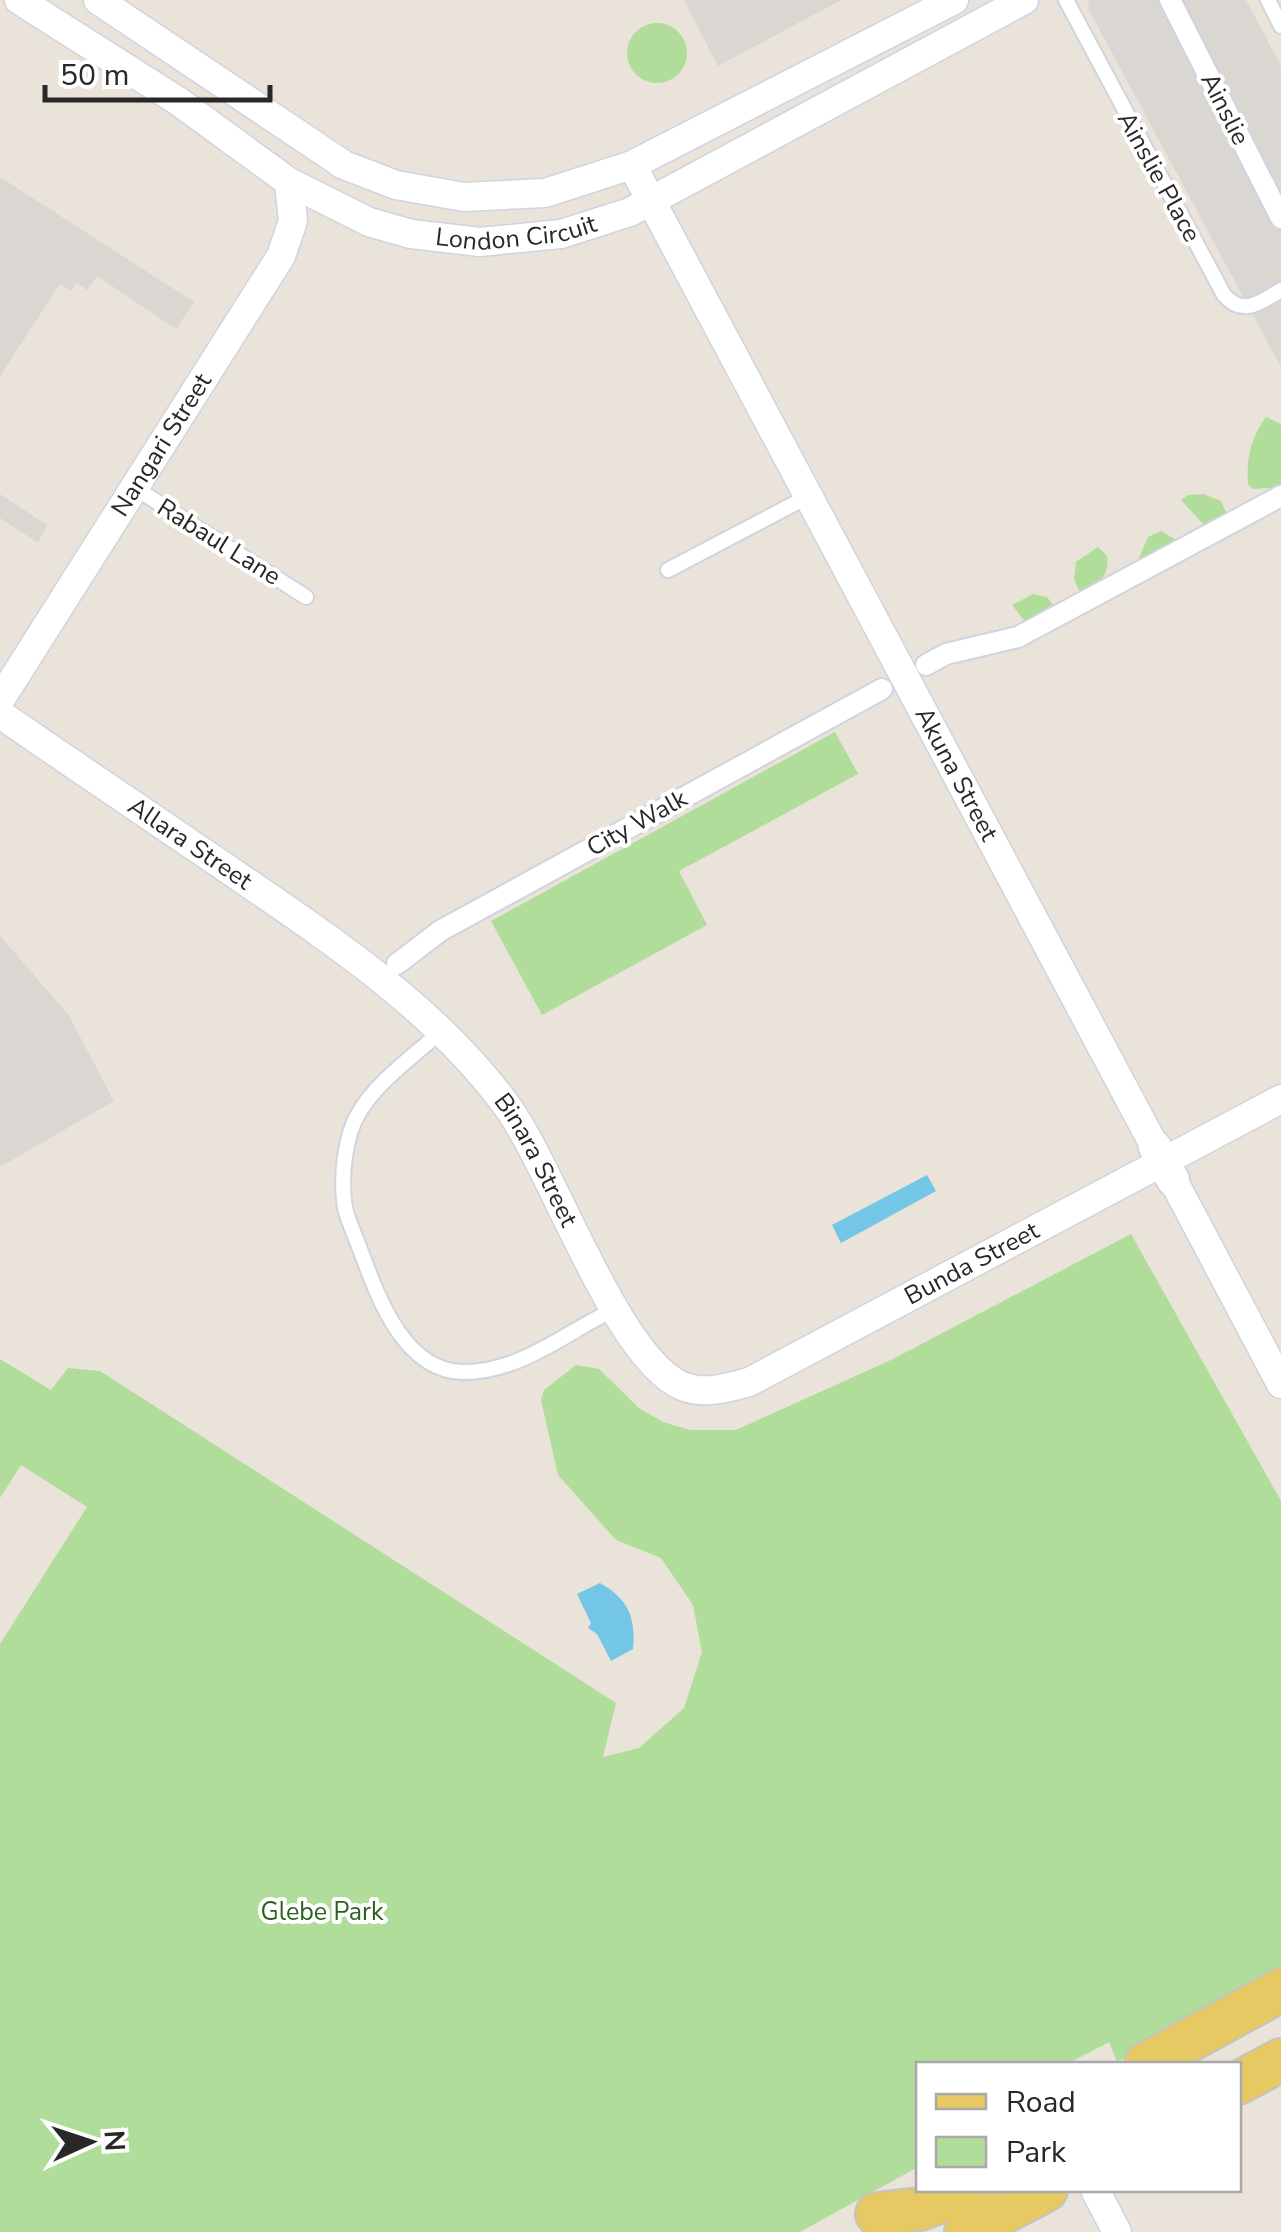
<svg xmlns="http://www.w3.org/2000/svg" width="1281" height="2232" viewBox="0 0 1281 2232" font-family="'Nunito Sans',sans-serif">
<rect width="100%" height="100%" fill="#e9e3da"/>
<!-- green -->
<path fill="#b0dd9a" d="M627 53a30 30 0 1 1 60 0a30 30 0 1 1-60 0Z
M1266 417 1281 424V487L1253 489 1248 484C1246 459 1251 438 1266 417Z
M1188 495 1203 494 1221 501 1230 521 1204 525 1181 500Z
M1161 531 1180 542 1144 561 1139 558 1148 537Z
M1098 547 1107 556C1110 575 1098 588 1080 592L1074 579 1076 562Z
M1033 594 1047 597 1055 607 1027 624 1012 605Z
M835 732 858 774 679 871 707 925 542 1015 491 921Z
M1131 1234 1281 1501V1973L1242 1999 1117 2062 1109 2042 1067 2064H918V2167L800 2232H0V1644L87 1507 21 1465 0 1498V1359L51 1390 68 1368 100 1371 616 1703 603 1757 639 1748 684 1708 702 1652 693 1605 661 1558 616 1540 558 1475 541 1400 544 1390 576 1365 599 1369 639 1408 663 1422 690 1430H736L893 1359Z"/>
<!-- plaza -->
<path fill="#dad6d1" d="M684 0H841L718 66Z
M1088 0H1246L1281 66V367L1089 10Z
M0 177 194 302 176 329 97 276 87 290 77 283 71 291 60 284 0 376Z
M0 494 47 525 38 543 0 518Z
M0 936 68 1014 114 1101 0 1167Z"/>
<!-- water -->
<path fill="#73c6e5" d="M927 1175 936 1191 841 1243 832 1225Z
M600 1583C628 1599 636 1617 633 1649L611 1661 597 1634 588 1628 591 1623 577 1594Z"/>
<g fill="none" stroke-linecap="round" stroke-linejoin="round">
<!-- service casing -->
<g stroke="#d0d3e0" stroke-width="18">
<path id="service" d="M1066 0 1224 295C1243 317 1261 302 1281 290
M1268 0 1281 26
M132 486 306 597
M668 570 807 497
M440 1032C410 1060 362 1091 350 1133 344 1154 342 1179 344 1201 345 1215 353 1230 358 1244 376 1291 401 1370 462 1372 520 1373 566 1332 615 1309"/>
</g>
<!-- pedestrian casing -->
<g stroke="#d0d3e0" stroke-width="24">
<path id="pedestrian" d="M1170 0 1281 218
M926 665 946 654 1018 637 1281 496
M397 964 440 931 882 689"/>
</g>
<!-- minor casing -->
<g stroke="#d0d3e0" stroke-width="31">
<g id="minor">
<path id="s1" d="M19 0 178 101 289 182 369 222 411 234 480 242 561 234 630 212 1024 0"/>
<path d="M98 0 344 165 396 185 464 197 545 193 632 165 954 0"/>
<path id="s2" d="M632 165 1155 1147"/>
<path id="s3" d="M0 700 281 256 293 221 289 182"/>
<path id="s4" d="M0 714C77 767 154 819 232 872 331 940 435 1008 507 1106 554 1171 616 1357 682 1386 703 1395 728 1388 749 1382L1281 1099"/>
<path d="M1173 1180 1281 1384"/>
<path d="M1095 2190 1117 2232"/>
</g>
</g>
<!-- tertiary casing -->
<g stroke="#d0d3e0" stroke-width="36">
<path id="tertiary" d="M1155 1147 1173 1180"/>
</g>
<!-- primary casing -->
<g stroke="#c3c3c3" stroke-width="46">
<path id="primary" d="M1146 2064 1281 1990
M1238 2083 1281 2060
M877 2214 920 2209 970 2190
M966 2232 1046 2190"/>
</g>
<!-- service -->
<use href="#service" stroke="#fff" stroke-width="14"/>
<!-- pedestrian -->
<use href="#pedestrian" stroke="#fff" stroke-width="20"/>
<!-- minor -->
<use href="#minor" stroke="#fff" stroke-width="28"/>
<!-- tertiary -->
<use href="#tertiary" stroke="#fff" stroke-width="32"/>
<!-- primary -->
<use href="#primary" stroke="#e6c962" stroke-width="42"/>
</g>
<g text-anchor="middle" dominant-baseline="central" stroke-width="8" stroke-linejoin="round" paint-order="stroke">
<!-- street labels -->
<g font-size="25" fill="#282828" stroke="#fff">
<text transform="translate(1225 109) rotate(63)">Ainslie</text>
<text transform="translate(1159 177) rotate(61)">Ainslie Place</text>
<text stroke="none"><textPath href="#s1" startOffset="565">London Circuit</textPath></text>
<text stroke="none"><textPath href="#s3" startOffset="302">Nangari Street</textPath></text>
<text transform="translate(219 542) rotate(32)">Rabaul Lane</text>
<text stroke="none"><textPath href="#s2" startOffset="690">Akuna Street</textPath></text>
<text transform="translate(637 823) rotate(-29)">City Walk</text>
<text stroke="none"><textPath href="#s4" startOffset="230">Allara Street</textPath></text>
<text stroke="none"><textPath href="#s4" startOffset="705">Binara Street</textPath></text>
<text stroke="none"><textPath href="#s4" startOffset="1298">Bunda Street</textPath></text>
</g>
<!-- park labels -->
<g font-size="25" fill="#2b5f1e" stroke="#fff">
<text x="322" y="1912">Glebe Park</text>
</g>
</g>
<!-- legend -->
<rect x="916" y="2062" width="325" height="130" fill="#ffffff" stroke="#a9a9a9" stroke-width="2.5"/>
<rect x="936" y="2094" width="50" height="15" fill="#e6c962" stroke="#a9a9a9" stroke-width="2.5"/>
<text x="1006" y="2112" font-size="30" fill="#282828">Road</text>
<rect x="936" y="2137" width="50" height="30" fill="#b0dd9a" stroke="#a9a9a9" stroke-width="2.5"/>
<text x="1006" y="2162" font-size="30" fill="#282828">Park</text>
<!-- north arrow -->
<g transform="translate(90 2142) rotate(87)" stroke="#ffffff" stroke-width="8" paint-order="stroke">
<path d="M0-8L18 38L0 25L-18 38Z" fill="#282828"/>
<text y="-15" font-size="28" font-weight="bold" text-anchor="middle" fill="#282828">N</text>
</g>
<!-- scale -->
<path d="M45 85v15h225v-15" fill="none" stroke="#282828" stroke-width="5"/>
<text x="60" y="85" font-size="30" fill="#282828" stroke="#ffffff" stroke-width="8" paint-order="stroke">50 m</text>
</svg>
